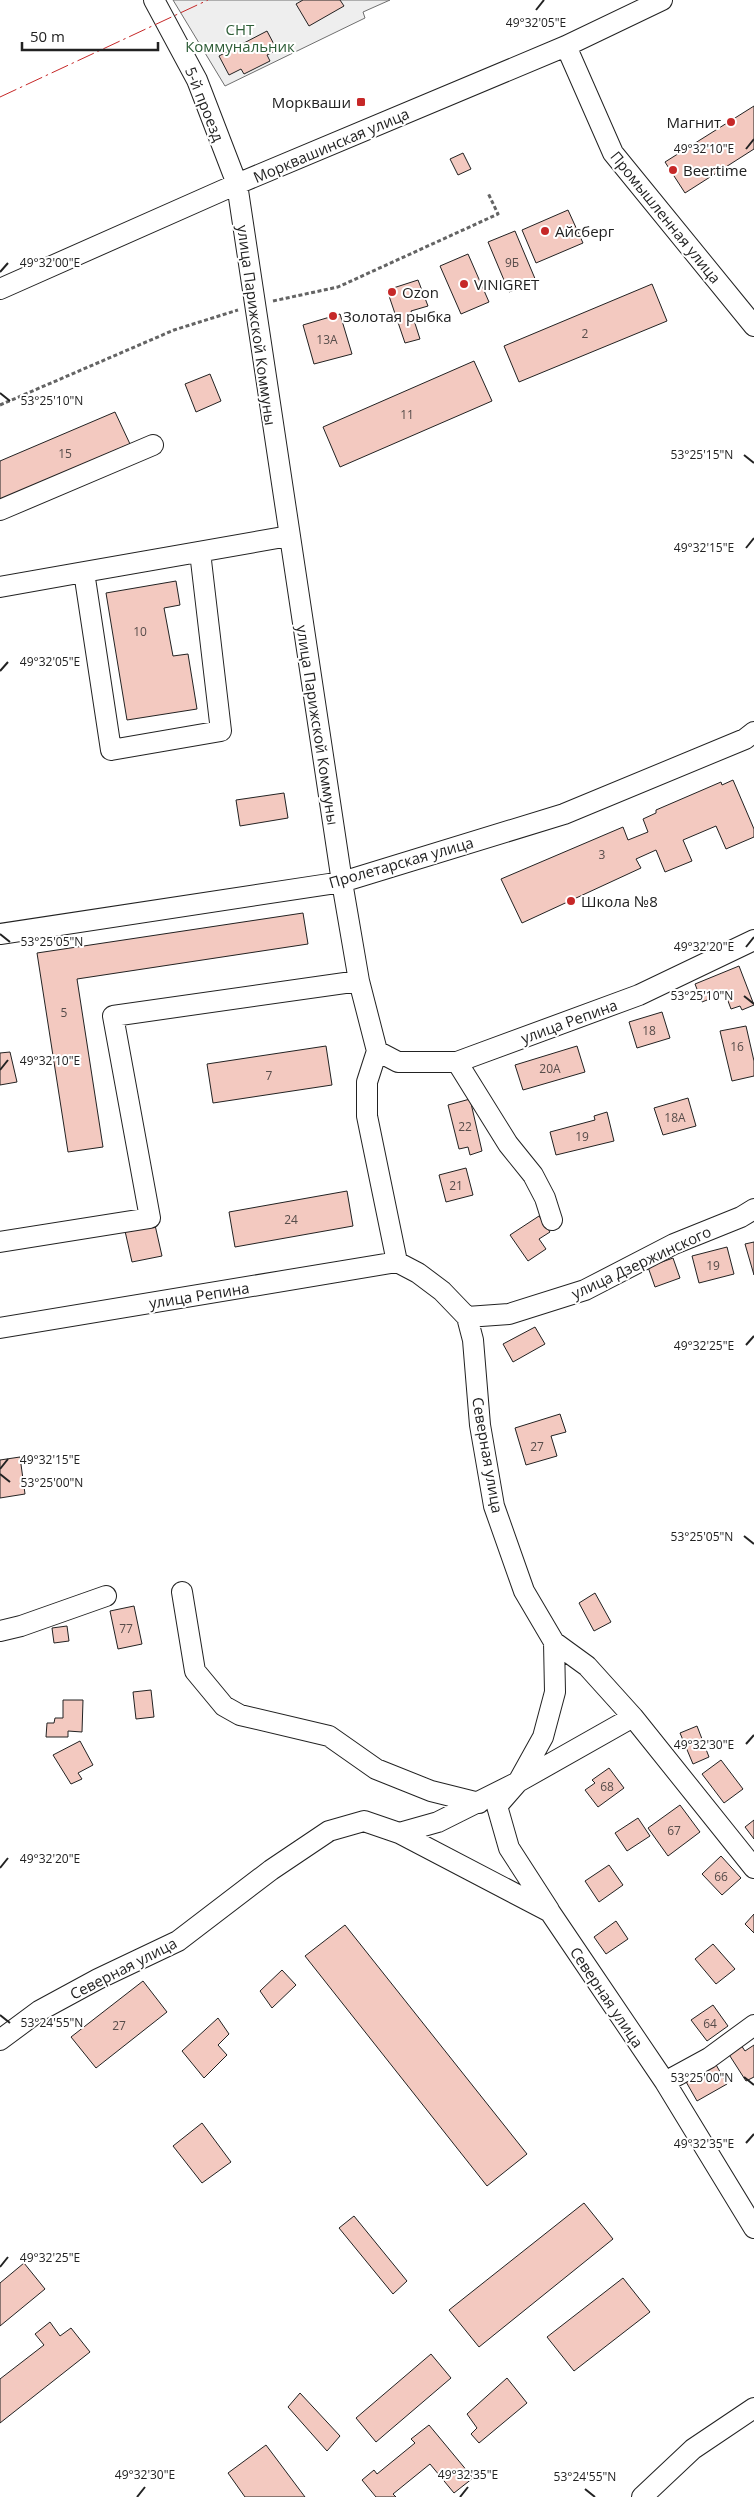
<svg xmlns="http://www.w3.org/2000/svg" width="754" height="2497" viewBox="0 0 754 2497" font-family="'Open Sans',sans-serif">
<rect width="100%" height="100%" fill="#fff"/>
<!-- green -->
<path fill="#eee" stroke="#6f6f6f" d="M173 0H390L363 12 365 18 225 86Z"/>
<!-- building -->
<path fill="#f3c9c0" stroke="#222" d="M303 0H340L344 6 309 26 296 4Z
M267 31 277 50 267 55 270 61 244 74 241 69 229 75 219 56Z
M754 106V149L685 193 665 162Z
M463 153 471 169 458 175 450 159Z
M568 210 583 243 536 263 522 230Z
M515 231 536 281 509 292 488 242Z
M468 254 489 302 461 314 440 266Z
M418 280 428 306 411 311 420 339 405 343 387 290Z
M652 284 667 321 519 382 504 346Z
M340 314 352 354 314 364 303 325Z
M474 361 492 401 340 467 323 427Z
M210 374 221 401 196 412 185 384Z
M115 412 130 444 0 500V461Z
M176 581 180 605 164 608 173 656 188 654 197 709 127 720 106 593Z
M733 780 754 829V837L726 849 716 826 683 840 692 861 665 872 656 850 636 859 641 868 522 923 501 879 623 827 628 840 648 832 643 819 656 813V810L721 782 722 785Z
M284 793 288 818 240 826 236 800Z
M303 913 308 944 77 979 103 1147 68 1152 37 953Z
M739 966 754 1005 742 1010 740 1006 731 1009 725 993 702 1002 695 984Z
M662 1012 670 1038 637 1048 629 1022Z
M746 1026 754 1061V1076L732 1081 720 1031Z
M326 1046 332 1085 213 1103 207 1064Z
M577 1046 585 1072 523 1090 515 1065Z
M10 1052 17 1082 0 1085V1053Z
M688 1098 696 1126 663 1135 654 1108Z
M470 1099 482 1151 470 1155 468 1147 459 1149 448 1105Z
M607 1112 614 1141 556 1155 550 1132 595 1120 594 1116Z
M466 1168 473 1195 446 1202 439 1175Z
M347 1191 353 1226 235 1247 229 1212Z
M539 1216 550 1232 539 1239 546 1249 528 1261 510 1235Z
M155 1225 162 1256 132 1262 125 1231Z
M754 1242V1275L745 1244Z
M727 1247 734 1274 699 1283 692 1256Z
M673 1258 680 1278 655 1287 648 1267Z
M535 1327 545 1344 513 1362 503 1344Z
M560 1414 566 1432 551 1436 557 1456 526 1465 515 1428Z
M20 1457 25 1494 0 1498V1460Z
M595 1593 611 1622 594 1631 579 1603Z
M134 1606 142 1644 118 1649 110 1611Z
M67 1626 69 1641 54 1643 52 1628Z
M151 1690 154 1717 136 1719 133 1692Z
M63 1700H83L82 1732 68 1731V1737H46L47 1723H54L55 1718H63Z
M697 1726 709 1757 693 1764 680 1733Z
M80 1741 93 1765 78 1773 82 1779 71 1784 53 1755Z
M721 1760 743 1789 724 1803 702 1774Z
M609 1768 624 1788 598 1807 585 1790 595 1783 592 1780Z
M680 1805 700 1832 668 1856 648 1828Z
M638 1818 650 1836 627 1851 615 1833Z
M754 1820V1839L745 1827Z
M721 1856 741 1878 722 1895 702 1874Z
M609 1865 623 1885 599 1902 585 1881Z
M754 1914V1933L745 1924Z
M616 1921 628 1939 606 1954 594 1937Z
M345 1925 527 2154 487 2186 305 1956Z
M713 1944 735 1969 716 1984 695 1959Z
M282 1970 296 1985 272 2008 260 1991Z
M143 1981 167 2012 96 2068 71 2037Z
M713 2005 728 2026 707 2041 691 2020Z
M218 2018 229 2034 218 2045 227 2055 204 2078 182 2051Z
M741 2045 745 2051 754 2045V2077L746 2081 728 2053Z
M715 2063 727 2084 697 2101 685 2080Z
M202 2123 231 2162 202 2183 173 2146Z
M584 2203 613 2239 479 2347 449 2310Z
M354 2216 407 2281 393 2294 339 2228Z
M24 2263 45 2289 0 2326V2283Z
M623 2278 650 2312 574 2371 547 2337Z
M50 2322 60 2336 71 2328 90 2352 0 2423V2379L44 2345 35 2334Z
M431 2354 451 2378 376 2442 356 2418Z
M507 2378 527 2403 479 2443 471 2434 477 2428 467 2414Z
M300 2393 340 2436 327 2451 288 2407Z
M429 2425 473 2478 454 2493 430 2464 393 2494 396 2497H376L362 2480 374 2470 377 2474 415 2443 411 2439Z
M266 2445 305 2497H245L228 2473Z"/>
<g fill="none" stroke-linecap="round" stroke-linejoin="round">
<!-- minor casing -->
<g stroke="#222" stroke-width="22">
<path id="minor" d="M154 0 197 80 237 184 342 882 359 981 377 1051 367 1082V1116L397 1262
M566 46 613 153 754 326
M0 289 237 184 566 46 662 0
M0 510 153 445
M84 572 289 536
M0 587 84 572 111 750 221 731 200 552
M0 934 342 882 564 814 745 739 754 732
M377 1051 398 1062H457L639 995 754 940
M457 1062 508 1144 533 1175 545 1198 552 1220
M0 1242 150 1218 113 1016 359 981
M397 1262 418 1273 442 1291 467 1317 473 1340 480 1425 494 1506 524 1591 554 1642 555 1692 543 1737 518 1782 438 1822 399 1833
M467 1317 509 1314 585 1290 674 1244 741 1217 754 1209
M0 1328 397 1262
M182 1592 195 1671 224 1706 240 1715 329 1736 376 1769 431 1791 479 1803
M0 1631 21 1626 106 1596
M554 1642 587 1666 633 1717 754 1868
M549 1910 509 1848 497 1806 518 1782 633 1717
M0 2040 39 2011 98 1979 178 1941 271 1870 329 1831 364 1821 399 1833 550 1912 665 2082 754 2228
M665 2082 709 2058 754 2025
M642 2497 693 2449 754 2408"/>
</g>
<!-- path -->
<path stroke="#646464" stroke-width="3" stroke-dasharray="4 2.5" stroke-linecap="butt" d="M273 301 338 287 498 214 488 193
M0 405 174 330 238 310"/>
<!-- minor -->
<use href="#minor" stroke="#fff" stroke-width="20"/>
<!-- power -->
<path stroke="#c62828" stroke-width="1" stroke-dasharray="18 4 2.5 4" stroke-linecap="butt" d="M0 97 208 0"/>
</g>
<!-- ticks -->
<path fill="none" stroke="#222" stroke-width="2" d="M536 10 544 0M746 149 754 139M0 272 8 263M0 393 10 401M744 455 754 463M746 548 754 538M0 671 8 662M0 934 10 942M746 947 754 937M744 996 754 1004M0 1070 8 1060M746 1345 754 1336M0 1469 8 1459M0 1474 10 1482M744 1536 754 1544M746 1744 754 1735M0 1868 8 1858M0 2015 10 2023M744 2077 754 2085M746 2143 754 2134M0 2267 8 2257M585 2489 595 2497M137 2497 145 2487M460 2497 468 2487"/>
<!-- markers -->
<g fill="#c62828" stroke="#fff" stroke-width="2">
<rect x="356" y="97" width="10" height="10" rx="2.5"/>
<circle cx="731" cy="122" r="5"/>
<circle cx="673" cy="170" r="5"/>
<circle cx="545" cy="231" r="5"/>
<circle cx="464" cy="284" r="5"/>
<circle cx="392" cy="292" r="5"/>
<circle cx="333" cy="316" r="5"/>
<circle cx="571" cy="901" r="5"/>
</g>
<g text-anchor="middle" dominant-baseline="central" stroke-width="4" stroke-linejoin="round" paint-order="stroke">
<!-- number labels -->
<g font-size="12" fill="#564c4a">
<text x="512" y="262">9Б</text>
<text x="585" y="333">2</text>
<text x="327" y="339">13А</text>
<text x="407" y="414">11</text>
<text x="65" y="453">15</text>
<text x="140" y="631">10</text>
<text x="602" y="854">3</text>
<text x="64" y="1012">5</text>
<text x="649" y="1030">18</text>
<text x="737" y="1046">16</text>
<text x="550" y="1068">20А</text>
<text x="269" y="1075">7</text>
<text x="675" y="1117">18А</text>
<text x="465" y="1126">22</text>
<text x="582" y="1136">19</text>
<text x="456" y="1185">21</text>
<text x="291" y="1219">24</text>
<text x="713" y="1265">19</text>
<text x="537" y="1446">27</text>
<text x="126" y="1628">77</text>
<text x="607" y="1786">68</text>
<text x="674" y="1830">67</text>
<text x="721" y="1876">66</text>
<text x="710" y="2023">64</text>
<text x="119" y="2025">27</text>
</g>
<!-- park labels -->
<g font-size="15" fill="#2f5e38" stroke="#fff">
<text x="240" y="29">СНТ<tspan x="240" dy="17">Коммунальник</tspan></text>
</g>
<!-- poi labels -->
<g font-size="15" fill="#222" stroke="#fff" text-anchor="start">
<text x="351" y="102" text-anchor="end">Моркваши</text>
<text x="721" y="122" text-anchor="end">Магнит</text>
<text x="683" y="170">Beertime</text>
<text x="555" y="231">Айсберг</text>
<text x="474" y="284">VINIGRET</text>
<text x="402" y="292">Ozon</text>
<text x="343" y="316">Золотая рыбка</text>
<text x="581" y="901">Школа №8</text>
</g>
<!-- street labels -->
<g font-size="15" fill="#222" stroke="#fff">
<text transform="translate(205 104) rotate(68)">5-й проезд</text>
<text transform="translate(331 145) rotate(-23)">Морквашинская улица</text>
<text transform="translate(666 217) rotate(51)">Промышленная улица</text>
<text transform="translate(257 325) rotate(82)">улица Парижской Коммуны</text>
<text transform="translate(318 725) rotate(81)">улица Парижской Коммуны</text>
<text transform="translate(401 862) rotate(-16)">Пролетарская улица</text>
<text transform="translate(569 1021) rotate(-20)">улица Репина</text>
<text transform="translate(641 1262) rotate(-25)">улица Дзержинского</text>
<text transform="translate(199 1295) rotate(-9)">улица Репина</text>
<text transform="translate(488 1455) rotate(80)">Северная улица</text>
<text transform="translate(123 1968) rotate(-27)">Северная улица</text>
<text transform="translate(607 1997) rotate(56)">Северная улица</text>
</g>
</g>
<g font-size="12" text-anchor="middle" fill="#222" stroke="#fff" stroke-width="4" stroke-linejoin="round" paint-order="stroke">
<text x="536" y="27">49°32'05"E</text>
<text x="704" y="153">49°32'10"E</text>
<text x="50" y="267">49°32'00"E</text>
<text x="52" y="405">53°25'10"N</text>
<text x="702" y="459">53°25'15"N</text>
<text x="704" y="552">49°32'15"E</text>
<text x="50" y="666">49°32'05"E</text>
<text x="52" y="946">53°25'05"N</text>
<text x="704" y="951">49°32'20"E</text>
<text x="702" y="1000">53°25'10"N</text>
<text x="50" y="1065">49°32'10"E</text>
<text x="704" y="1350">49°32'25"E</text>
<text x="50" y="1464">49°32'15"E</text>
<text x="52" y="1487">53°25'00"N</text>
<text x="702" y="1541">53°25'05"N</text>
<text x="704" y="1749">49°32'30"E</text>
<text x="50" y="1863">49°32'20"E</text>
<text x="52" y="2027">53°24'55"N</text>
<text x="702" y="2082">53°25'00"N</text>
<text x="704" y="2148">49°32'35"E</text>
<text x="50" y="2262">49°32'25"E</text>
<text x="145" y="2479">49°32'30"E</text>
<text x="468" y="2479">49°32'35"E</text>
<text x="585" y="2481">53°24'55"N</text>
</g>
<!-- scale -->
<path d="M22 42v8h136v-8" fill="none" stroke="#222222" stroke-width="2.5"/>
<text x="30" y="42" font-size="15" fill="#222222" stroke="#ffffff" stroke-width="4" paint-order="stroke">50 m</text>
</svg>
